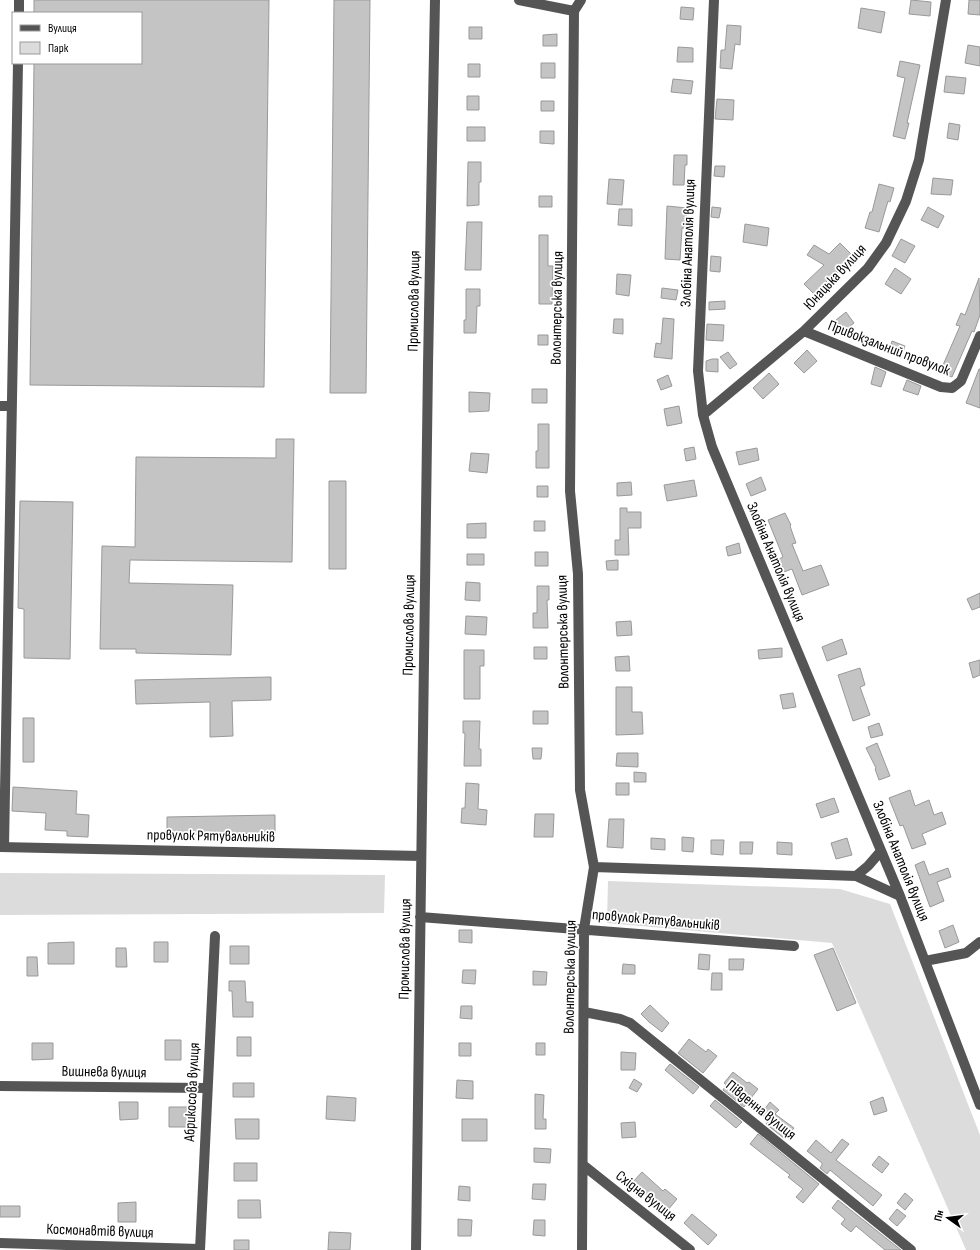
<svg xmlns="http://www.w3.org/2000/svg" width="980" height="1250" viewBox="0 0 980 1250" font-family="'Sofia Sans Condensed',sans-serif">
<rect width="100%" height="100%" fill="#fff"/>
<!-- green -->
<path fill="#dcdcdc" d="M0 873 385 875 384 913 0 915Z
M608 881 840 889 890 904 980 1135V1250H966L832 943 607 923Z"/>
<!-- building -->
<path fill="#c4c4c4" stroke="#999" d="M34 0H269L264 387 30 385 34 63H141V13H34Z
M334 0H370L366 393H330Z
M911 0 931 2 930 16 909 14Z
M969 0H980V15L968 14Z
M681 7 694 8 693 20 680 19Z
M861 8 885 12 881 33 858 28Z
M727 25 741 26 740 45 735 44 732 69 720 68 721 50H725Z
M469 27H482V39H469Z
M557 34V46H543V35Z
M968 45 980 47V66L965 63Z
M678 47 693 48V62H677Z
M900 61 920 65 907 123H909L905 139 893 136 905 78 897 76Z
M541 63H555V78H541Z
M468 64H480V77H468Z
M946 76 966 78 964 94 944 92Z
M673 79 693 81 691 94 671 92Z
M467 96H479V110H467Z
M717 99 734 100 733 120 715 119Z
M541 101H554V111H541Z
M949 123 960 125 958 140 947 138Z
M467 127H485V141H467Z
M540 131H554V144L540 143Z
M674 155H687V165H685L684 185H673Z
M468 162H481V182H479V205L467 206Z
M715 166H725L724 177 714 176Z
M933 178 953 180 951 195 931 194Z
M609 179 624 180 622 205 607 204Z
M879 184 894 188 890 202 888 201 879 232 865 228 870 212H872Z
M539 196H552V207H539Z
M667 206 687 208 685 228H682L680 260 665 259Z
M712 207 721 208 719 218 711 217Z
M928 207 944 216 938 228 921 220Z
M619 209H632V226L618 225Z
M467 222H482L481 270H465Z
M745 224 769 228 767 246 743 242Z
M539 235H548V266H553L552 304H539Z
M901 239 915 246 905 263 892 256Z
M840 243 854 257 838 273 837 271 814 294 804 284 824 265 807 255 814 245 829 254Z
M711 256 721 257 720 272 710 271Z
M895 268 911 279 901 294 885 284Z
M617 274 631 275 629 296 616 294Z
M979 278 980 315 974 332 972 331 952 377 940 372 960 326 956 325 961 313 965 315Z
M662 288 678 290 676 300 661 298Z
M466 289H480V306H477L476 333H464V320H466Z
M725 301V309L709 310V302Z
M846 312 854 323 844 331 836 320Z
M663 318 674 319 672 359 654 357 656 343 661 344Z
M614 319H623V334L613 333Z
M707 324 724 325 723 341 706 340Z
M538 335H548V345H538Z
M892 341 905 346 901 358 888 353Z
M807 350 817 361 804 373 794 363Z
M728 352 737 364 730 369 720 357Z
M712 359H718V372L706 371V361Z
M875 367 886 372 881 387 871 384Z
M979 369H980V408L966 403Z
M769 373 779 384 763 399 753 388Z
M668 375 672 386 661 390 657 380Z
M907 380 921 386 918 395 903 390Z
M532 389H547V403H532Z
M469 392 490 393 489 411 469 412Z
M679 406 682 423 667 426 664 409Z
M538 424H549V468H536V451H538Z
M276 439H294L292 562 130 560 129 583 233 585 231 655 136 653V649H100L102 546 135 547 136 457 276 458Z
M694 447 696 459 686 461 684 449Z
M757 448 759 460 739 465 736 452Z
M471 453 489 454 487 473 469 471Z
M761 477 766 490 751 496 746 484Z
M694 480 697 496 667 501 664 485Z
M329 481H346V569H329Z
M631 482 632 495 617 496V483Z
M537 486H548V497H537Z
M20 501 73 502 70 659 24 658V609L18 608Z
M620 508H627V512H641V528H628L629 555H615V540H620Z
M785 513 791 525 790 526 796 543 792 544 803 571 821 565 829 585 802 595 792 569 784 572 779 559 783 557 768 520Z
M534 521H545V531H534Z
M486 523V538H467V524Z
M739 543 741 553 728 556 726 547Z
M535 552H548V566H535Z
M467 554H484V565H467Z
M618 560V570H607L606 561Z
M466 582 480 583V601L465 600Z
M537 586H549V600H547L548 628H533V613H537Z
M980 593V607L972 610 967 599Z
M466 616 487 617 486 635 465 634Z
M631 621 632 635 617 636 616 622Z
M842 639 847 654 827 661 822 647Z
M534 647H547V659H534Z
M782 648V657L759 659 758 650Z
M464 650H484V666H480V699H464Z
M629 656 630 671H616L615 657Z
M980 660V675L973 678 969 663Z
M860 668 865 685 860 687 870 715 853 721 838 675Z
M271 677V700L232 701 233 736 210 737V702L136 704 135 680Z
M616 687H632V712H642L643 734 616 735Z
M793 693 796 707 783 709 780 695Z
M533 711H548V724H533Z
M23 718H34V762H23Z
M463 721H480L479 749H481V766H464L465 733H463Z
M879 723 883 735 871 738 868 727Z
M877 743 890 776 879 780 875 769 876 768 866 748Z
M532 748H542L541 759H533Z
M617 753H638V767L616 766Z
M634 772 646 773V782H634Z
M466 783 479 784 478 809 487 810 486 825 461 823 462 808H465Z
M616 783H629V795H616Z
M13 787 77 791 76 814 89 815 88 837 67 836V831L45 830 46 813 12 811Z
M910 790 915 806 929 800 934 815 942 812 946 824 922 834 926 844 912 849 903 825 900 826 889 798Z
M834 798 839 812 821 818 816 804Z
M535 814H554L553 837H534Z
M275 815V833L167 835V817Z
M609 819H624L623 848 607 847Z
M682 837 694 838 693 852 682 851Z
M651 838 665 839V850L651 849Z
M847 838 852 855 836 859 831 843Z
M711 840H724L723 855 711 854Z
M740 842H753L752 854H740Z
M777 842 792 843V855L777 854Z
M924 861 929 875 948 868 951 877 937 882 944 901 930 907 915 865Z
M953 925 959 942 945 948 939 931Z
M459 930H472V943L459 942Z
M74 942V964H48V943Z
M154 942H168V962H154Z
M230 946H249V964H230Z
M116 948H126L127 967H116Z
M833 948 856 1003 837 1011 814 955Z
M699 954 710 955 709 970 698 969Z
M27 957H37L38 976H27Z
M729 959H744L743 970H729Z
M623 964 635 965V974H622Z
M463 970H476L475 984 462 983Z
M533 971 547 972 546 985H533Z
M712 973H722V990H711Z
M229 981H245L246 1002H253V1017H233L232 991H229Z
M650 1005 669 1023 662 1032 649 1022 641 1014Z
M461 1006H472V1019L460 1018Z
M237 1037H251V1056H237Z
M689 1039 706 1052 708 1049 717 1056 703 1073 678 1053Z
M165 1040H181V1060H165Z
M32 1043H53V1059L32 1060Z
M459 1043H471V1056H459Z
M536 1043H545V1055H536Z
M621 1052 636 1053 635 1070H621Z
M670 1064 699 1087 693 1094 665 1070Z
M733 1072 747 1083 749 1082 758 1089 744 1107 723 1090 726 1085 724 1083Z
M634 1079 642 1084 637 1092 629 1088Z
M457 1080 473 1081V1099L456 1098Z
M233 1083H254V1097H233Z
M535 1094 544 1095 543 1119H546V1129H535Z
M327 1096 356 1098 355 1121 326 1119Z
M883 1097 887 1111 874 1115 870 1102Z
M715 1100 742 1122 736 1128 710 1106Z
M119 1102H138V1119L120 1120Z
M770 1102 779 1110 775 1114 794 1128 785 1139 766 1124 769 1120 761 1114Z
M169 1107H187V1127H169Z
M235 1119H259V1139H236Z
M462 1119H487V1141H462Z
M635 1122 636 1137 622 1138 621 1123Z
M758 1134 819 1184 803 1203 796 1197 803 1189 788 1177 790 1175 750 1144Z
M842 1139 849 1144 836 1160 882 1195 873 1206 830 1170 827 1174 820 1168 822 1165V1163L807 1151 816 1140 831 1153Z
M534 1148 551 1149 550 1163 534 1162Z
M879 1156 889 1164 882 1173 872 1165Z
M234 1163H257V1181H234Z
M642 1172 663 1191 665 1189 677 1199 667 1211 632 1183Z
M533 1184H546L545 1200 532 1199Z
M459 1186 470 1187V1201L458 1200Z
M905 1193 913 1200 905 1210 897 1203Z
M238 1200H260L261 1218H238Z
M838 1200 901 1250H885L856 1226 851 1232 841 1224 845 1219 832 1208Z
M136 1202V1222H118V1203Z
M0 1206H20V1217H0Z
M897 1209 906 1216 897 1226 889 1219Z
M692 1214 717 1235 708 1245 684 1223Z
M458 1219 472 1220 471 1236H458Z
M534 1220H545V1236L533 1235Z
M329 1232 351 1233 350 1250H328Z
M234 1240H249V1250H234Z"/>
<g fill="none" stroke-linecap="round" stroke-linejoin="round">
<!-- minor -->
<path stroke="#555" stroke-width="10" d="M519 0 574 11 581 0
M714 0 698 371 703 415 712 447 900 896 980 1105
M574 11 570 491 578 574 580 790 594 867 584 929 582 1250
M19 13V0
M804 331 941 387 952 388 961 381 980 336
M0 406H11
M703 415 804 331 868 268 886 243 906 201 919 160 946 0
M0 847 421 856
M4 847 18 63
M594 867 856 876 900 896
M856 876 868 866 881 851
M420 917 794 946
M925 961 966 953 980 942
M584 1012 620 1019 630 1023 911 1250
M0 1086 207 1088
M583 1165 690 1250
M0 1243 199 1249
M200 1250 215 936
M416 1250 428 365 435 0"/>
</g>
<g text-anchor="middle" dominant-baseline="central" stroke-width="3.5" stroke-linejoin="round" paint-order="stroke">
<!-- street labels -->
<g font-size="15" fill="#000" stroke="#fff">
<text transform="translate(688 243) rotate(-88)">Злобіна Анатолія вулиця</text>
<text transform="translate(835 277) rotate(-47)">Юнацька вулиця</text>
<text transform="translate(414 301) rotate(-89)">Промислова вулиця</text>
<text transform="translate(557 308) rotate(-89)">Волонтерська вулиця</text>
<text transform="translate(889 348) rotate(21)">Привокзальний провулок</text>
<text transform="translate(776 562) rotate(67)">Злобіна Анатолія вулиця</text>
<text transform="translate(409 625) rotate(-89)">Промислова вулиця</text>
<text transform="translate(563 632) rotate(-91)">Волонтерська вулиця</text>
<text transform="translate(211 836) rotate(1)">провулок Рятувальників</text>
<text transform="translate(901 861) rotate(68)">Злобіна Анатолія вулиця</text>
<text transform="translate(656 920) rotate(5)">провулок Рятувальників</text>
<text transform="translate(405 949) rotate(-89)">Промислова вулиця</text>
<text transform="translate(570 977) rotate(-89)">Волонтерська вулиця</text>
<text transform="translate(104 1072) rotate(1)">Вишнева вулиця</text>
<text transform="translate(192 1092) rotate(-87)">Абрикосова вулиця</text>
<text transform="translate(761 1110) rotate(39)">Південна вулиця</text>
<text transform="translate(646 1196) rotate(38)">Східна вулиця</text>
<text transform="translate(100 1231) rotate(2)">Космонавтів вулиця</text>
</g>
</g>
<!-- legend -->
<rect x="12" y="12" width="130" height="52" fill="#ffffff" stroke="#999999"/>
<rect x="20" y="25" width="20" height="6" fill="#555555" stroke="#999999"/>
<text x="48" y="32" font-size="12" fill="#000000">Вулиця</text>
<rect x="20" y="42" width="20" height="12" fill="#dcdcdc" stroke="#999999"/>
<text x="48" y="52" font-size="12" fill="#000000">Парк</text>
<!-- north arrow -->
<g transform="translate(948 1218) rotate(284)" stroke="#ffffff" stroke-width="3" paint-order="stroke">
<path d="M0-3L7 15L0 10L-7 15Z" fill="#000000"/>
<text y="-6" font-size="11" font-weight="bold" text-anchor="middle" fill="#000000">Пн</text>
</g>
</svg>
